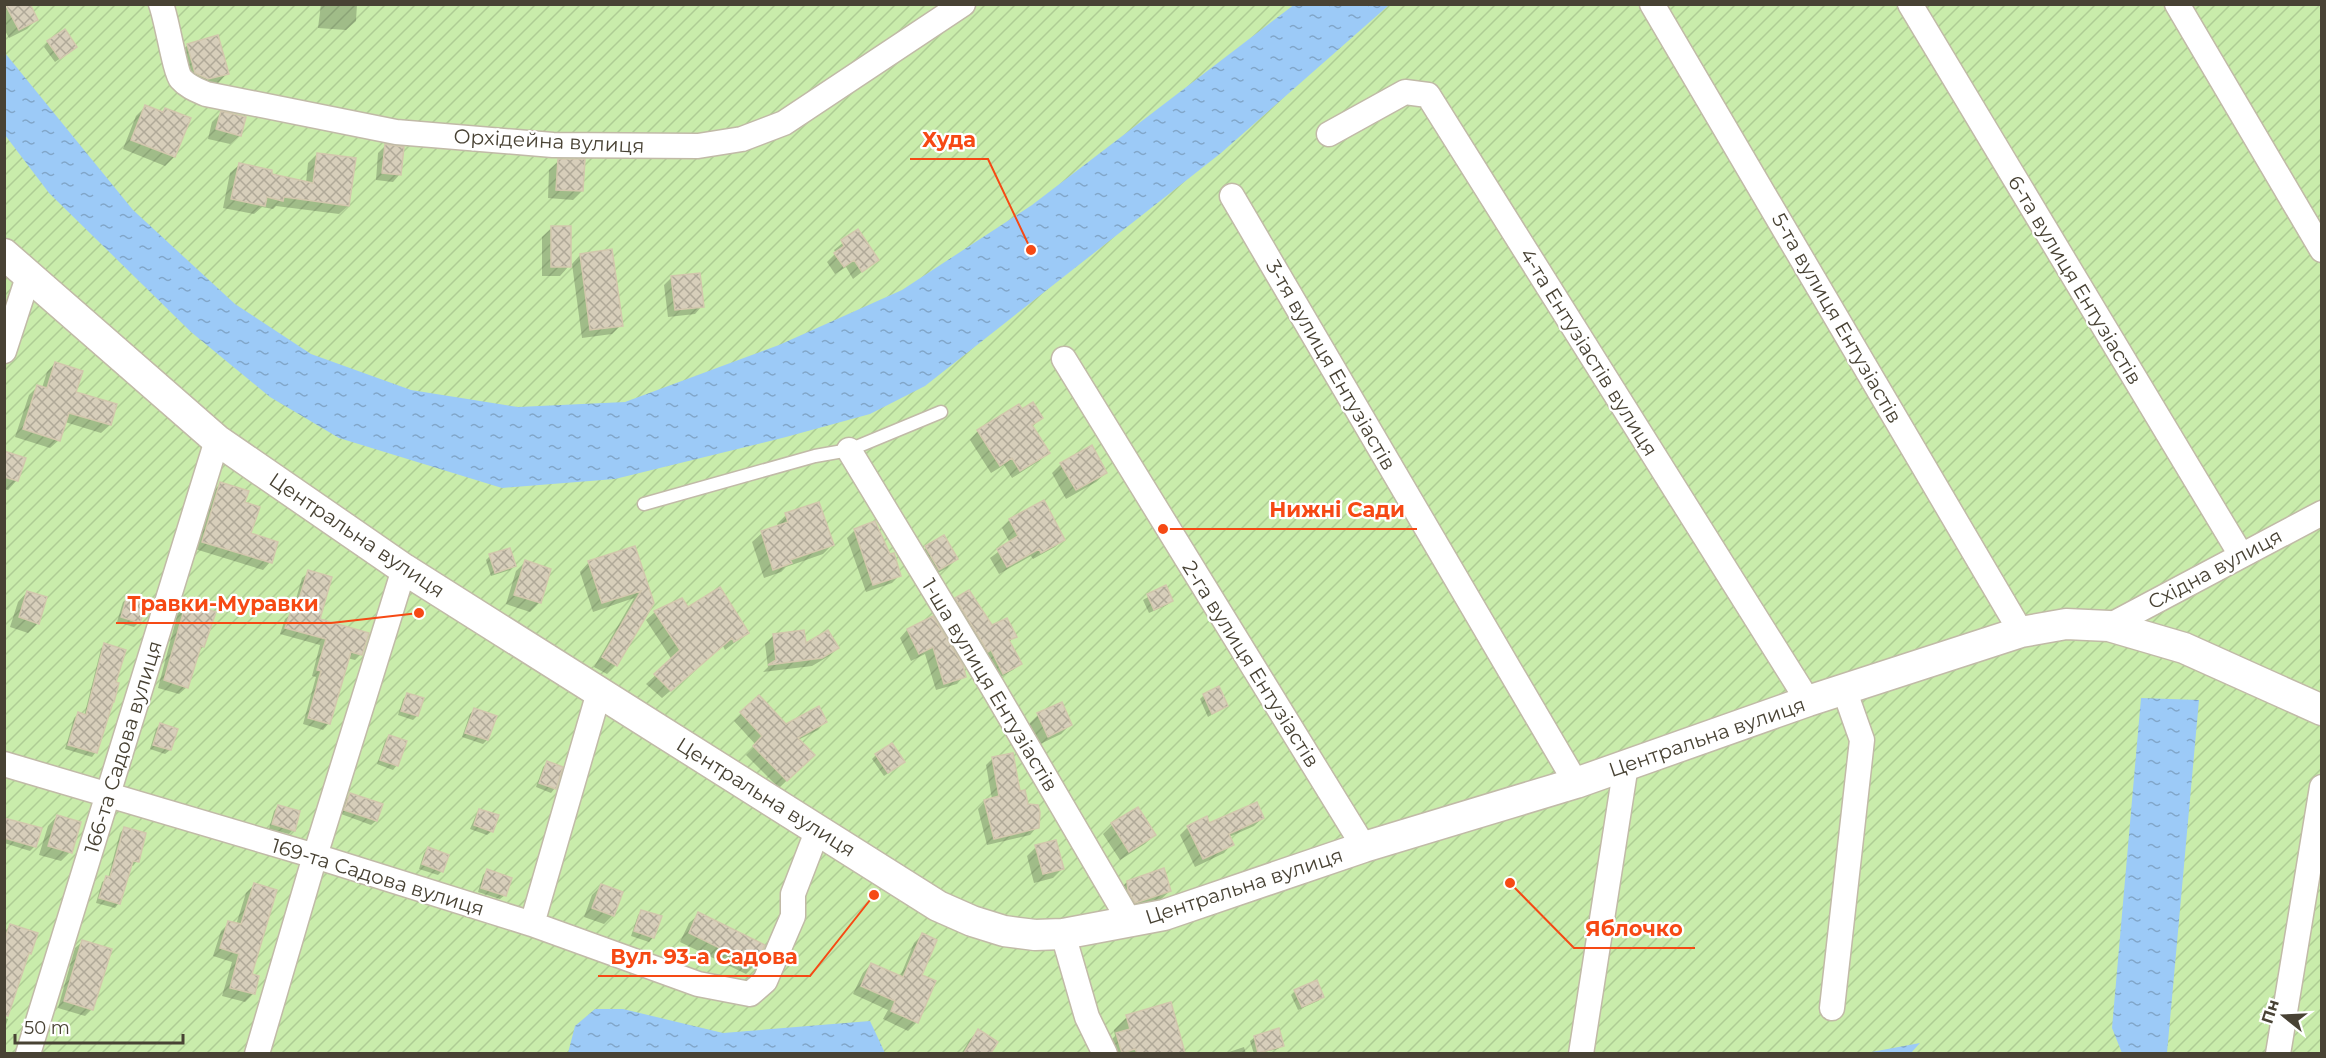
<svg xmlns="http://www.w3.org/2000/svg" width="2326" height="1058" viewBox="0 0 2326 1058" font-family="Montserrat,sans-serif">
<defs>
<pattern id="garden-furrows" width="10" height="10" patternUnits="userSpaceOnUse" patternTransform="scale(1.5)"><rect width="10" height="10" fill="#c9ecab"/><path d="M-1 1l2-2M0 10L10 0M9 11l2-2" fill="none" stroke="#aecc94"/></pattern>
<pattern id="water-ripples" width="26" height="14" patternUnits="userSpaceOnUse" patternTransform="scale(1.5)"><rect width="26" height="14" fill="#9ccaf7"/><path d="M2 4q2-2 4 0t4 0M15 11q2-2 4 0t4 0" fill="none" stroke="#81a6c9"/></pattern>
<pattern id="building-cross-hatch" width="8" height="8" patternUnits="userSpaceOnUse" patternTransform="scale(1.5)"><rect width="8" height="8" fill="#d7ceba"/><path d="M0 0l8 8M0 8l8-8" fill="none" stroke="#b0a998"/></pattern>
</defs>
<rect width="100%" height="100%" fill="#f4f1e6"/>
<!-- garden -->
<path fill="url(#garden-furrows)" d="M5 5H2321V1053H5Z"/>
<!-- water -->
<path fill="url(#water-ripples)" d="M1295 4 1389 5 1221 153 925 386 870 414 786 437 615 479 502 488 339 438 270 397 191 332 49 193 5 135V53L133 210 235 304 311 354 411 390 518 407 625 402 779 345 902 290 1032 205Z
M2141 698 2199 700 2167 1053H2122L2112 1028Z
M595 1009H623L723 1033 870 1021 885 1053H568L575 1026Z
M1920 1043 1911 1053H1866Z"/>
<!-- shadow -->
<path fill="#0003" d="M4 4H28L36 20 27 29 9 38 4 29Z
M321 4H357L356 21 346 30 318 28Z
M48 42 71 51 55 62 44 47Z
M188 45 227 73 218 83 198 88 178 54Z
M145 107 162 113 165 110 174 157 165 166 123 149 136 116Z
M221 113 240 135 230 144 208 139 212 122Z
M385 146 400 174 393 182 376 180 378 153Z
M317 154 348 206 339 214 276 206 273 209 262 207 254 214 223 208 230 173 239 165 270 175 306 183 308 163Z
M559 161 582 191 573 200 548 198 549 170Z
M552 228 569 266 560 276H542V237Z
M858 231 877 260 853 279 846 267 835 274 827 262 836 253 834 250Z
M580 255 621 325 612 334 582 338 572 264Z
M671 278 702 306 695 314 668 317 664 285Z
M55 363 74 393 110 425 101 433 65 422 59 440 50 448 15 437 29 395 38 386 42 388 47 372Z
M1022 411 1041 418 1032 427 1048 453 1039 461 1012 478 1004 465 991 473 970 440 978 431Z
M4 453 17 480 8 490 4 489Z
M1061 464 1106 473 1096 482 1066 499 1052 473Z
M221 484 243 503 249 534 270 562 263 570 195 549 213 492Z
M786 515 832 545 823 554 786 567 781 572 764 578 752 542 762 533 778 527 777 524Z
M1010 520 1063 539 1055 547 1033 559 1031 556 999 574 990 558 1010 543 1002 528Z
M855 530 900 575 892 583 866 592 847 538Z
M635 548 652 603 616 665 607 674 594 667 634 598 593 612 580 572 589 562Z
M926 548 956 558 947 568 929 578 917 557Z
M490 556 514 566 510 570 491 576 486 560Z
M525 562 549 570 539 603 530 612 506 604 516 571Z
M309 572 318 620 361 654 355 660 347 658 329 723 323 730 303 724 316 677 312 676 320 645 280 634 285 619 292 613 302 578Z
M1165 587 1172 601 1167 605 1149 613 1143 600Z
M27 592 38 623 28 633 10 627 18 602Z
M128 598 139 622 134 627 117 622 123 602Z
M956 599 992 627 1015 636 1009 642 1020 664 1013 670 997 679 950 606Z
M186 605 203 647 198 652 187 687 179 694 158 688 178 612Z
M687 609 747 633 725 650 723 646 662 698 646 684 672 660 646 620 655 612Z
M932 618 964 676 957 684 936 690 925 654 911 661 900 638 907 630Z
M773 636 804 645 837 648 829 656 812 666 763 672 768 667 765 644Z
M105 645 96 752 92 757 65 749 74 718 78 714 84 716 101 649Z
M407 695 417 716 413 720 398 715 403 699Z
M1204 695 1226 706 1208 717 1200 699Z
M759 697 786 726 825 722 818 730 798 740 813 755 779 788 746 755 756 745 734 721Z
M474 710 487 740 483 744 462 737 470 714Z
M1038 715 1070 725 1061 734 1038 745 1029 724Z
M160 725 170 750 165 754 150 749 156 729Z
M389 737 397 765 393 770 377 764 385 741Z
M876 755 899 766 884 776 872 759Z
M993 758 1027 805 1037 827 1030 835 987 845 978 809 985 801 992 799 986 765Z
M547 763 555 788 551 793 536 787 543 767Z
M350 795 376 821 371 825 341 814 346 799Z
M278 806 293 830 289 834 269 829 274 811Z
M480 810 492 831 487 835 470 829 476 815Z
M57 816 70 852 61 861 39 855 48 826Z
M4 818 40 829 34 847 30 851 4 843Z
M1263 818 1254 826 1229 837 1232 844 1224 853 1195 867 1180 835 1188 827Z
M1112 825 1154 835 1145 844 1120 860 1103 834Z
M124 828 137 861 133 866 130 865 119 903 115 908 96 903 102 882 108 878 120 833Z
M1036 847 1062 869 1053 878 1034 883 1027 856Z
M428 849 442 871 438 875 419 869 424 853Z
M1163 870 1170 891 1160 900 1126 911 1117 892 1126 883Z
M487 871 505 895 500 899 478 892 483 875Z
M254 885 250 975 258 977 253 994 245 1002 222 996 232 962 213 956 221 931 229 923 236 925 246 893Z
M601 886 613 915 604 924 584 917 592 895Z
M642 911 653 937 649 942 631 936 638 915Z
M699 914 755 965 746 974 680 942 689 923Z
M10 926 30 953 26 957 5 1018 8 1019 4 1031V932Z
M922 935 917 1022 908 1031 883 1019 888 1010 853 994 863 973 871 964 900 977 914 943Z
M82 942 92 1009 85 1016 58 1008 75 948Z
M1295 991 1323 997 1318 1001 1298 1010 1291 995Z
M1127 1017 1183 1049 1178 1054H1106L1104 1047 1115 1036 1114 1030Z
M978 1031 996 1042 989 1054H961L969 1041Z
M1255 1037 1283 1045 1278 1049 1254 1054 1250 1041Z
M1244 1047 1246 1054H1223Z"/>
<!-- building -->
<path fill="url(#building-cross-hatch)" stroke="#d2c7ad" stroke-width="1.5" d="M5 4H30L38 20 19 30Z
M65 29 77 47 60 59 47 41Z
M218 35 229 74 208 79 195 73 187 44Z
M145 105 163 112 165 108 191 118 175 157 131 140Z
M221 111 246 117 241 136 216 129Z
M385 144 404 147 401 175 382 173Z
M317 153 356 158 349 206 284 197 283 201 267 197 265 206 231 199 239 163 272 170V174L313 183Z
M558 159H585L583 191 556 190Z
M551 226H571V267H551Z
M858 229 879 260 862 272 854 260 844 267 834 253 844 246 841 240Z
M612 249 623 326 590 330 580 254Z
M700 273 704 307 675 310 671 276Z
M55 362 83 371 76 392 117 404 111 425 69 413 60 441 23 429 37 385 47 388Z
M1033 402 1043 418 1032 425 1050 453 1020 471 1012 458 1000 466 977 430 1019 404 1022 409Z
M1092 445 1107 473 1076 490 1060 463Z
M4 451 26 458 18 481 4 477Z
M220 482 249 491 245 502 260 507 251 533 278 542 272 563 202 542Z
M1044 500 1065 540 1041 553 1039 549 1007 567 997 549 1018 536 1009 519Z
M819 502 834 545 790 560 792 563 773 570 761 531 788 522 785 513Z
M875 521 890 554 894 553 901 576 873 585 854 529Z
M944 535 958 559 939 570 925 546Z
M635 546 654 603 617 666 602 657 641 591 602 603 588 561Z
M510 548 516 566 495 573 489 554Z
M525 560 551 569 541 603 514 595Z
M308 570 332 577 320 619 369 633 362 655 351 652 330 724 308 718 321 671 317 670 326 639 285 628 291 611 295 612Z
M1166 585 1173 601 1154 610 1147 594Z
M720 587 749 633 734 642 732 638 671 691 654 674 680 650 654 611 682 598 688 607Z
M969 590 992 625 1007 618 1017 637 1009 640 1022 664 1003 674 991 650 988 652 955 598Z
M27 591 47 597 39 624 19 617Z
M127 596 147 602 140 623 121 617Z
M186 603 216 612 204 647 201 646 188 688 164 680Z
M933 616 963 665 966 677 944 684 933 647 919 654 907 629Z
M804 630 806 643 828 630 839 648 822 658 768 665 776 660 773 634Z
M104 643 126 650 116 682 119 683 114 702H113L97 753 68 745 78 712 86 715Z
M1219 686 1228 706 1212 714 1203 694Z
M407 693 424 698 418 716 401 711Z
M759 695 786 724 819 706 827 722 798 738 815 755 787 781 753 746 762 736 740 712Z
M1062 702 1072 725 1048 737 1037 713Z
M474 708 497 716 488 740 465 733Z
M160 723 178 729 171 750 153 745Z
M389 735 407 741 398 766 380 760Z
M892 743 905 762 888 773 875 754Z
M1013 753 1020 791 1025 790 1028 804 1038 805 1040 812 1039 828 994 839 984 800 999 796 992 757Z
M547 761 563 767 556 789 539 783Z
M350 793 383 804 377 821 344 810Z
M1257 802 1264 818 1229 834 1234 845 1203 859 1187 826 1207 816 1209 823Z
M278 805 300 811 295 831 272 824Z
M1138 807 1156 835 1129 852 1111 823Z
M479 809 499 815 493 832 474 825Z
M57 815 81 822 72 853 48 846Z
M4 818 42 828 36 847 4 838Z
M124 827 146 833 139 862 133 861 120 904 99 898 106 876 110 877Z
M1056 840 1064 869 1043 874 1035 845Z
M428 847 449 855 443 872 422 864Z
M1164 868 1171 891 1135 903 1128 891 1127 881Z
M487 869 512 878 506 896 481 888Z
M254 883 277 890 252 974 259 976 255 994 230 988 239 954 220 948 228 921 241 924Z
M601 884 623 892 614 916 592 908Z
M641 910 662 916 654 938 634 931Z
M698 912 765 945 756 966 689 933Z
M10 924 38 933 31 954 29 953 8 1016 4 1015V941Z
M922 933 937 940 922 975 936 981 918 1023 891 1011 895 1001 861 986 871 963 903 977Z
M82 940 112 949 93 1010 64 1001Z
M1317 980 1324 997 1302 1007 1294 990Z
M1171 1002 1185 1053H1137L1135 1049 1122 1053 1116 1033 1130 1029 1126 1015Z
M1279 1028 1284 1046 1258 1053 1254 1036Z
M978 1029 998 1042 991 1053H964Z"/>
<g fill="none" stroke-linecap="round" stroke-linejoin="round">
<!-- service casing -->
<g stroke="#c1baa7" stroke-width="15">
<path id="service" d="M644 504 815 456 849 450 941 412"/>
</g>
<!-- minor casing -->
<g stroke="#c1baa7" stroke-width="27">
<path id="minor" d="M161 4C167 20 175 72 181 79 188 87 197 90 206 94L396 132 553 145 698 146 742 139 784 123 963 4
M1652 4 2021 632
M1910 4 2241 555
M2177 4 2322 250
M1329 134 1405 92 1428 95 1808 701
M1232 196 1576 783
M4 351 29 274
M1064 359 1364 847
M849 450 992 686 1130 922
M2109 626 2322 513
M4 764 315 856 532 924 698 984 750 994 765 981 793 916V894L818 829
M532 924 599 692
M1063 934 1087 1017 1105 1054
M1832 1008 1862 740 1844 689
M28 1054 217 440
M257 1054 315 856 404 569
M1581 1054 1626 765
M2278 1054 2322 787"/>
</g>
<!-- tertiary casing -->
<g stroke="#c1baa7" stroke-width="33">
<path id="tertiary" d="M4 254 217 440 404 569 938 906 972 921 1004 931 1035 935 1063 934 1164 915 1364 847 1576 783 1808 701 2021 632 2066 624 2109 626 2184 648 2322 710"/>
</g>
<!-- service -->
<use href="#service" stroke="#fff" stroke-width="12"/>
<!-- minor -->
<use href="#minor" stroke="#fff" stroke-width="24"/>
<!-- tertiary -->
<use href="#tertiary" stroke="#fff" stroke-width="30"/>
</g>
<g text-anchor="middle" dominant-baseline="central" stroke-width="4.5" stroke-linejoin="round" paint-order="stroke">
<!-- street labels -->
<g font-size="20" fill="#484234" stroke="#fff">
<text transform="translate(549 141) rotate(3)">Орхідейна вулиця</text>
<text transform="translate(2075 280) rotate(59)">6-та вулиця Ентузіастів</text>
<text transform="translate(1837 318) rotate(60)">5-та вулиця Ентузіастів</text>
<text transform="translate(1589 352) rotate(58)">4-та Ентузіастів вулиця</text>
<text transform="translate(1331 365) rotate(60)">3-тя вулиця Ентузіастів</text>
<text transform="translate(357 535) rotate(34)">Центральна вулиця</text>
<text transform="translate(2215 569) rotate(-28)">Східна вулиця</text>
<text transform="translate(1251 664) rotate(58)">2-га вулиця Ентузіастів</text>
<text transform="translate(990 685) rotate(59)">1-ша вулиця Ентузіастів</text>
<text transform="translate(1707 737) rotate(-19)">Центральна вулиця</text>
<text transform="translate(123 747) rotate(-73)">166-та Садова вулиця</text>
<text transform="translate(766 797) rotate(32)">Центральна вулиця</text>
<text transform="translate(378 877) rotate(17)">169-та Садова вулиця</text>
<text transform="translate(1244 886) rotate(-18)">Центральна вулиця</text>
</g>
</g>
<!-- callouts -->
<path fill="none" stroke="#f64914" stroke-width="2" d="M1031 250L988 159H910M1163 529L1257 529H1417M419 613L331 623H116M1510 883L1574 948H1695M874 895L810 976H598"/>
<g fill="#f64914" stroke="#fff" stroke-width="2">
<circle cx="1031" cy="250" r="6"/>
<circle cx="1163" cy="529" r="6"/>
<circle cx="419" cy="613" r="6"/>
<circle cx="1510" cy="883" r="6"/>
<circle cx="874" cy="895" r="6"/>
</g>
<g font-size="21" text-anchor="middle" font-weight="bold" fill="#f64914" stroke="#fff" stroke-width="4.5" stroke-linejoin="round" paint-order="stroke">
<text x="949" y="147">Худа</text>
<text x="1337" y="517">Нижні Сади</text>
<text x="223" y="611">Травки-Муравки</text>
<text x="1634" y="936">Яблочко</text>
<text x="704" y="964">Вул. 93-а Садова</text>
</g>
<!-- border -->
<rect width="2326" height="1058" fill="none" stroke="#484234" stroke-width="12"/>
<!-- north arrow -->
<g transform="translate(2284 1016) rotate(288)" stroke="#ffffff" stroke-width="4.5" paint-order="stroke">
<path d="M0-4.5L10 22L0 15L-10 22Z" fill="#484234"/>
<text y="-9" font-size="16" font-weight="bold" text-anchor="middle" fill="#484234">Пн</text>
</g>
<!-- scale -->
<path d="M15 1034v9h168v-9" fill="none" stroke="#484234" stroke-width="3"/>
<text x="24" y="1034" font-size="18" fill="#484234" stroke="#ffffff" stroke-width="4.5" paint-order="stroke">50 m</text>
</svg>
